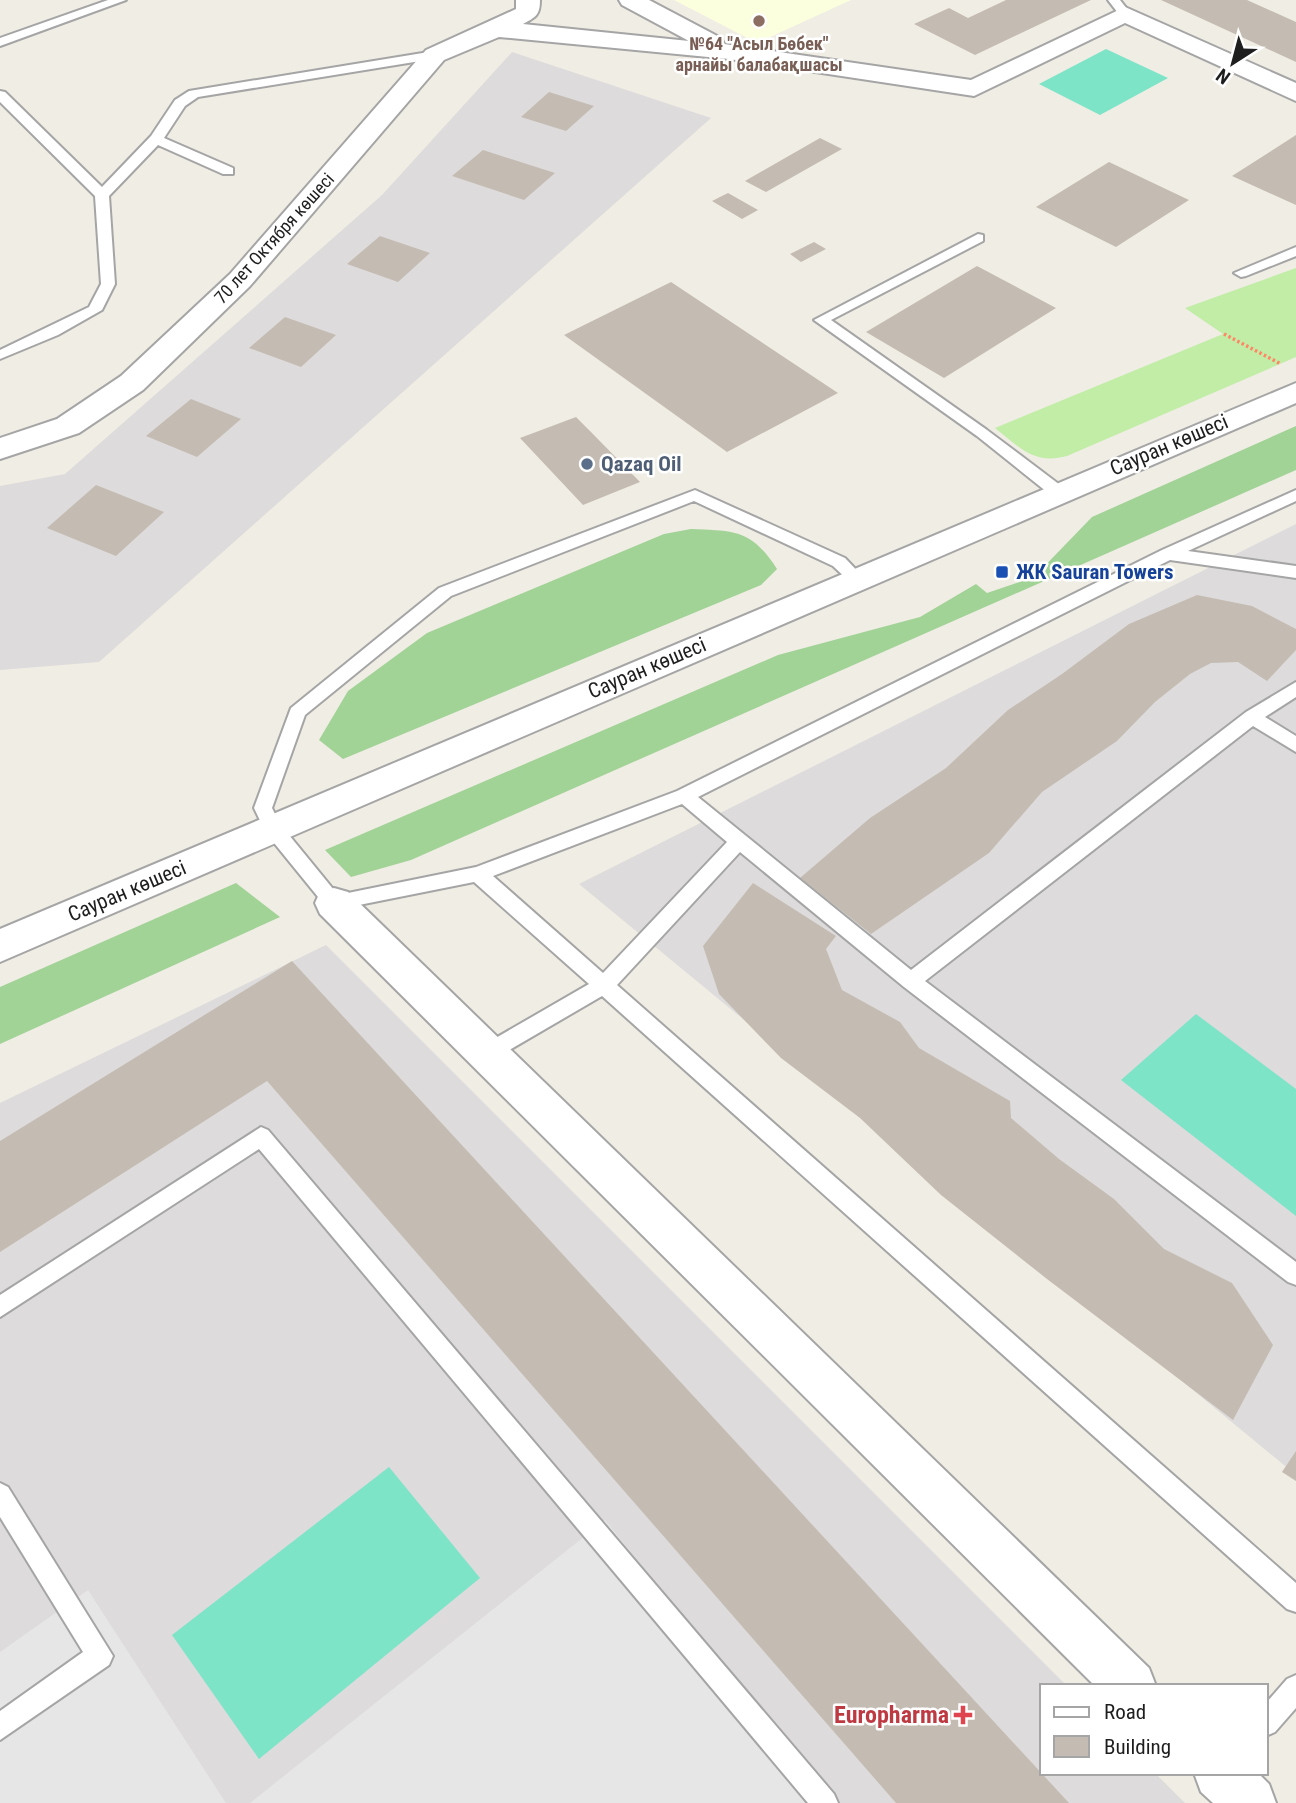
<svg xmlns="http://www.w3.org/2000/svg" width="1296" height="1803" viewBox="0 0 1296 1803" font-family="'Roboto Condensed',sans-serif">
<rect width="100%" height="100%" fill="#f0ede4"/>
<!-- residential -->
<path fill="#dddbdb" d="M512 52 711 118 99 662 0 670V486L65 474 382 195Z
M1296 524V1475L579 884Z
M326 945 1067 1686H1042V1773H1155L1185 1803H0V1103Z"/>
<!-- education -->
<path fill="#fbffde" d="M674 0H851L757 43Z"/>
<!-- grass -->
<path fill="#c1eda7" d="M1296 268V357L1067 456C1034 465 1019 447 995 428L1223 334 1185 308Z"/>
<!-- forest -->
<path fill="#a1d296" d="M1296 426V470L411 860 351 877 325 850 778 655 920 617 976 584 987 593 1034 577 1092 517Z
M691 529C735 531 751 529 777 569L761 585 343 759 319 740 348 691 427 633 664 534Z
M236 883 280 917 0 1044V987Z"/>
<!-- pitch -->
<path fill="#7de4c8" d="M1106 49 1168 78 1100 115 1039 84Z
M1196 1014 1296 1089V1216L1121 1080Z
M389 1467 480 1578 259 1759 172 1635Z"/>
<!-- parking -->
<path fill="#e6e6e6" d="M605 1520 833 1803H250Z
M88 1590 226 1803H0V1652Z"/>
<!-- building -->
<path fill="#c4bcb3" d="M1006 0H1091L975 55 914 24 949 8 968 18Z
M1161 0H1247L1296 22V62Z
M549 92 594 106 566 131 521 117Z
M1296 135V205L1232 176Z
M820 138 842 149 766 192 745 181Z
M483 150 555 173 524 200 452 176Z
M1109 162 1189 200 1116 247 1036 207Z
M728 193 758 210 742 219 712 201Z
M380 236 430 253 398 282 347 264Z
M814 242 826 249 801 262 790 254Z
M977 266 1056 308 944 378 866 332Z
M671 282 838 393 727 452 564 335Z
M285 317 336 335 301 367 249 348Z
M191 399 241 419 197 457 146 436Z
M576 417 590 431 640 482 583 505 520 438Z
M96 485 164 512 116 556 47 528Z
M1197 595 1252 606 1296 629V650L1267 681 1238 662 1211 663 1190 674 1155 702 1117 741 1042 792 989 853 871 934 800 878 870 818 946 768 1008 710 1062 674 1129 624Z
M753 883 836 936 826 949 842 990 900 1022 919 1048 1010 1101 1011 1118 1059 1159 1114 1199 1164 1249 1232 1283 1273 1345 1233 1420 1047 1279 941 1195 860 1118 781 1058 719 994 703 946Z
M292 961 1069 1803H896L267 1081 0 1252V1141Z
M1296 1451V1481L1282 1472Z"/>
<g fill="none" stroke-linecap="round" stroke-linejoin="round">
<!-- service casing -->
<g stroke="#a5a5a5" stroke-width="4">
<path id="service" d="M108 0H126L0 46V38Z
M1108 0H1120L1131 14 1121 17Z
M435 51 441 55 439 58 198 97 185 106 164 138 233 168V174H223L158 145 109 196 115 284 102 310 58 335 0 359V350L89 307 101 284 95 196 0 102V91L5 92 102 187 151 136 175 100 189 91Z
M978 234 983 235V241L831 320 987 430 1064 488 1066 492 1064 496H1052L977 436 814 320Z
M1296 247V256L1246 276 1241 277 1234 273Z
M695 490 845 558 864 578 856 584 850 582 833 566 694 501 451 596 305 715 272 808 280 824 338 895 476 867 677 791 1162 550 1296 490V501L1188 551 1296 566V578L1170 560 698 797 911 970 1246 712 1296 682V697L1265 717 1296 736V752L1253 726 925 981 1296 1262V1285L1288 1282 904 987 740 852 617 985 1296 1583V1612L1287 1609 602 996 494 1059 487 1061 480 1059 477 1053 480 1047 589 984 474 882 334 910 327 908 266 833 254 808 291 708 439 588ZM682 804 727 842 603 973 493 876Z
M261 1127 268 1130 834 1794 838 1803H808L259 1149 0 1317V1295Z
M0 1483 8 1487 113 1656 109 1665 0 1740V1711L83 1652 0 1517Z
M1296 1675V1708L1275 1732 1266 1736V1703L1287 1679Z"/>
</g>
<!-- minor casing -->
<g stroke="#a5a5a5" stroke-width="4">
<path id="minor" d="M516 0H540C540 15 536 17 523 24L689 41 622 5 619 0H649L721 38 724 44 971 80 1125 7 1296 83V101L1125 23 974 96 729 59 499 37 444 60 250 286 143 390 79 433 0 459V438L57 419 121 376 230 274 426 50 516 9Z
M334 888 348 892 1149 1668 1156 1686H1095L320 914 315 903 320 892Z
M1194 1773H1258L1269 1784 1276 1803H1213L1201 1792Z"/>
</g>
<!-- tertiary casing -->
<g stroke="#a5a5a5" stroke-width="4">
<path id="tertiary" d="M1296 383V403L0 962V929Z"/>
</g>
<!-- path -->
<path stroke="#ff8766" stroke-width="3.5" stroke-dasharray="2.5 2.5" stroke-linecap="butt" d="M1224 334 1281 364"/>
<!-- service -->
<use href="#service" fill="#fff" fill-rule="evenodd"/>
<!-- minor -->
<use href="#minor" fill="#fff" fill-rule="evenodd"/>
<!-- tertiary -->
<use href="#tertiary" fill="#fff" fill-rule="evenodd"/>
</g>
<!-- markers -->
<circle fill="#8d6e63" stroke="#fff" stroke-width="2.5" cx="759" cy="21" r="7"/>
<circle fill="#5c6f8a" stroke="#fff" stroke-width="2.5" cx="587" cy="464" r="7"/>
<rect fill="#1a4fb4" stroke="#fff" stroke-width="2.5" x="995" y="565" width="14" height="14" rx="3.5"/>
<path fill="#e0444e" stroke="#fff" stroke-width="2.5" d="M959.5 1704.5h7v7h7v7h-7v7h-7v-7h-7v-7h7z"/>
<g text-anchor="middle" dominant-baseline="central" stroke-width="5" stroke-linejoin="round" paint-order="stroke">
<!-- far-education labels -->
<g font-size="18" font-weight="bold" fill="#785e54" stroke="#fff">
<text x="759" y="43">№64 "Асыл Бөбек"<tspan x="759" dy="21">арнайы балабақшасы</tspan></text>
</g>
<!-- far-street labels -->
<g font-size="18" fill="#1e1e1e" stroke="#fff">
<text transform="translate(274 238) rotate(-48)">70 лет Октября көшесі</text>
</g>
<!-- street labels -->
<g font-size="21" fill="#1e1e1e" stroke="#fff">
<text transform="translate(1169 445) rotate(-23)">Сауран көшесі</text>
<text transform="translate(647 668) rotate(-23)">Сауран көшесі</text>
<text transform="translate(127 891) rotate(-23)">Сауран көшесі</text>
</g>
<!-- service labels -->
<g font-size="21" font-weight="bold" fill="#4e5e75" stroke="#fff" text-anchor="start">
<text x="601" y="464">Qazaq Oil</text>
</g>
<!-- transit labels -->
<g font-size="21" font-weight="bold" fill="#164399" stroke="#fff" text-anchor="start">
<text x="1016" y="572">ЖК Sauran Towers</text>
</g>
<!-- near-health labels -->
<g font-size="24" font-weight="bold" fill="#be3a42" stroke="#fff" text-anchor="end">
<text x="949" y="1715">Europharma</text>
</g>
</g>
<!-- legend -->
<rect x="1040" y="1684" width="228" height="91" fill="#ffffff" stroke="#a5a5a5" stroke-width="2"/>
<rect x="1054" y="1707" width="35" height="10" fill="#ffffff" stroke="#a5a5a5" stroke-width="2"/>
<text x="1104" y="1719" font-size="21" fill="#1e1e1e">Road</text>
<rect x="1054" y="1736" width="35" height="21" fill="#c4bcb3" stroke="#a5a5a5" stroke-width="2"/>
<text x="1104" y="1754" font-size="21" fill="#1e1e1e">Building</text>
<!-- north arrow -->
<g transform="translate(1233 63) rotate(216)" stroke="#ffffff" stroke-width="5" paint-order="stroke">
<path d="M0-5L12 26L0 18L-12 26Z" fill="#1e1e1e"/>
<text y="-10" font-size="19" font-weight="bold" text-anchor="middle" fill="#1e1e1e">N</text>
</g>
</svg>
